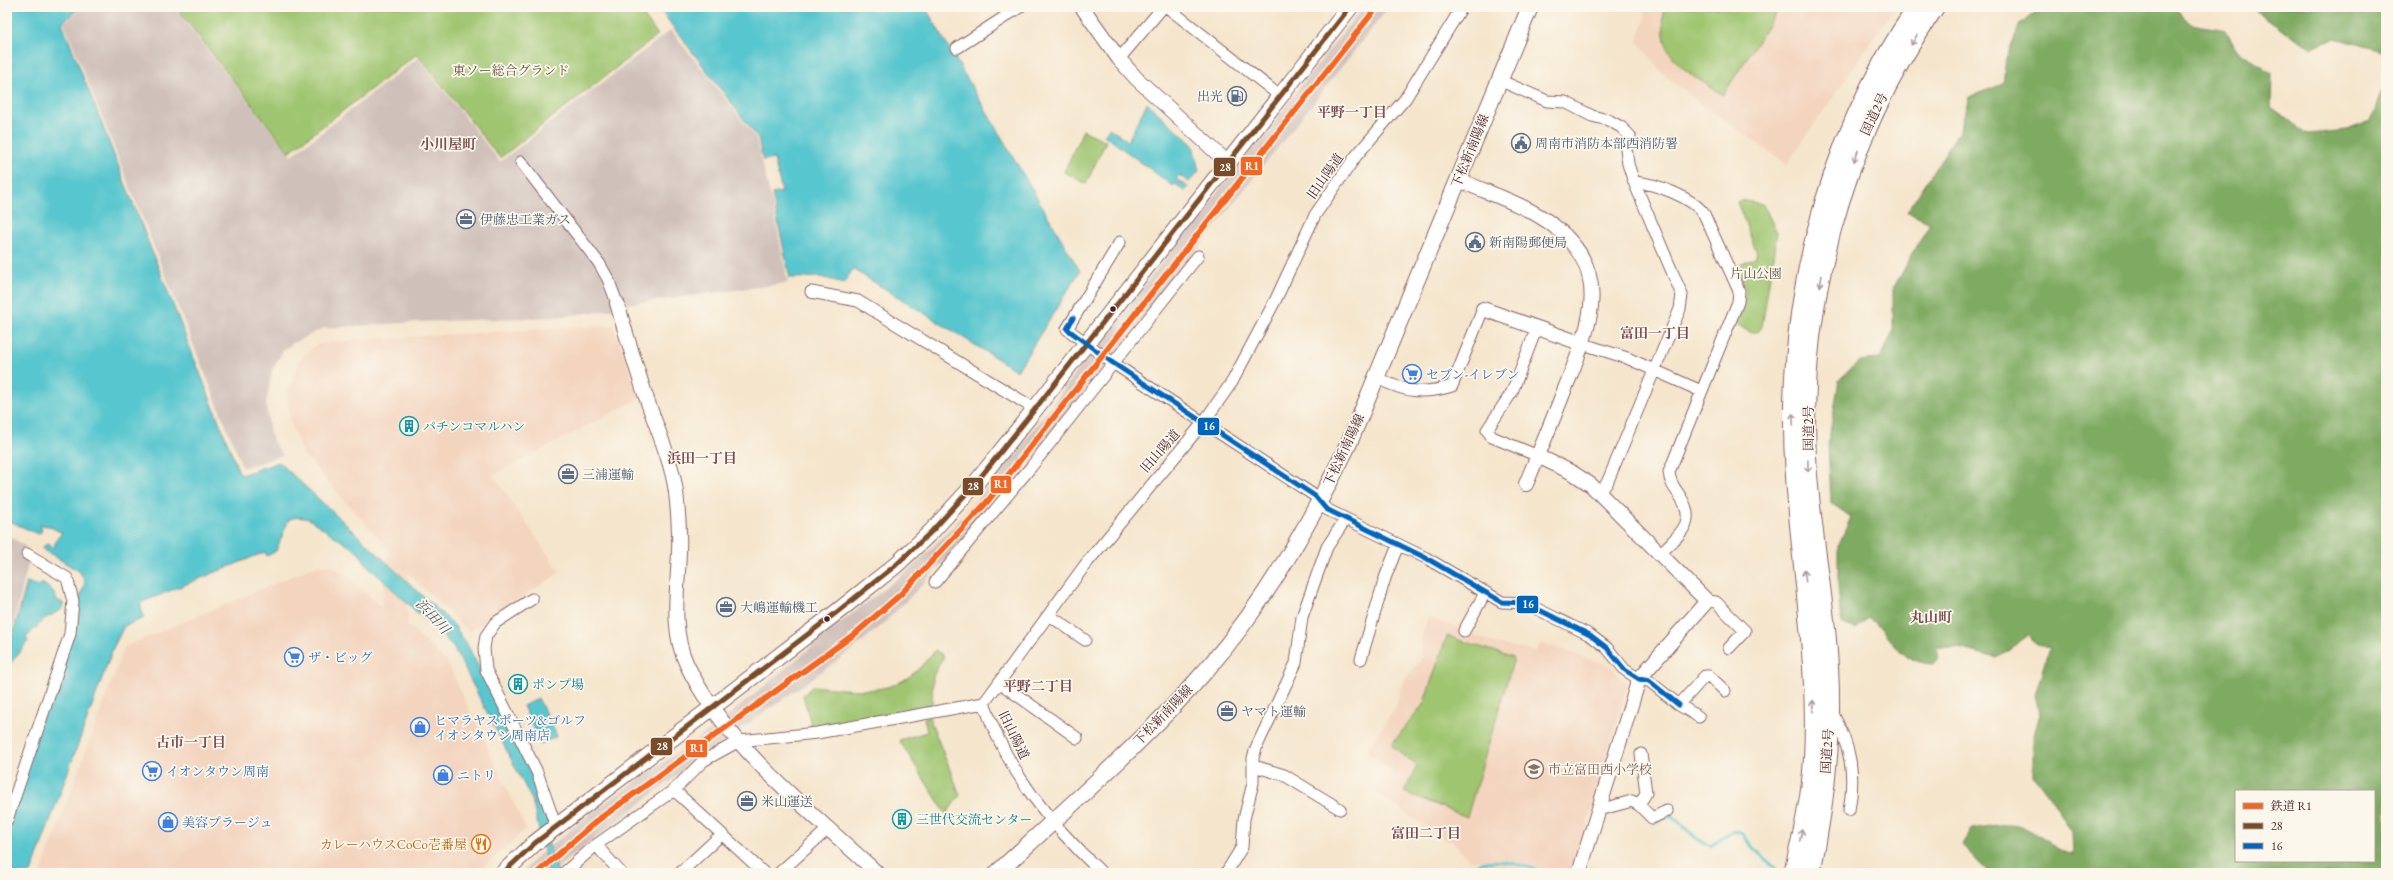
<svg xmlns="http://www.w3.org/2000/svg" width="2393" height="880" viewBox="0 0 2393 880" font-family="'EB Garamond','Noto Serif JP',serif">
<rect width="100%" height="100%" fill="#fbf7ec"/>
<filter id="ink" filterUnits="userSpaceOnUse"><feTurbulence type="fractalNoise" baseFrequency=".025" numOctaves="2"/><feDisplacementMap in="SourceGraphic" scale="8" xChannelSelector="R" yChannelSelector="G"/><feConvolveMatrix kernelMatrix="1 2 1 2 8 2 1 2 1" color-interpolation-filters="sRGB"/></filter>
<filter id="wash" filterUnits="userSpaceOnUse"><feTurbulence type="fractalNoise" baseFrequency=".012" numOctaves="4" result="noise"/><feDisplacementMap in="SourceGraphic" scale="16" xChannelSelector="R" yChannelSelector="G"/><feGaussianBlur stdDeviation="0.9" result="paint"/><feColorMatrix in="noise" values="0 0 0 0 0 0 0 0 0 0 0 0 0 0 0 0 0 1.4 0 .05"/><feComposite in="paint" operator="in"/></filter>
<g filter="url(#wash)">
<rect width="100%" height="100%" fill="#f5e5cc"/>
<!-- built -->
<path fill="#f3d4be" d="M1645 7H1895L1787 164 1704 106 1664 75 1637 41 1645 20Z
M613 325 640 398 493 475 560 572 469 632 408 573 407 625 447 662 526 829 477 873H41L124 647 316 566 331 565 341 571 381 606 389 550 302 453 290 420 287 394 300 360 316 345 338 341Z
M1428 616 1496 644 1534 651 1542 643 1612 667 1627 685 1573 873H1475L1479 860 1471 861 1452 842 1444 840 1434 829 1420 823 1375 792 1392 771 1367 751 1396 706 1401 685 1422 657 1421 640Z"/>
<!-- industrial -->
<path fill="#cfc0ba" d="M82 7H174L291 156 418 58 500 162 671 30 756 138 772 203 788 283 629 304 610 310 556 317 418 322 324 328 293 343 283 351 272 371 266 404 270 433 274 443 283 455 243 468 64 23Z
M1363 7H1389L982 521 918 589 882 625 848 653 697 760 550 873H522L536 857 599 807 716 726 839 624 915 565 950 530 1001 472 1102 339Z
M7 535 25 546 29 560 7 651Z"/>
<!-- green -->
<path fill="#9fc56f" stroke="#74724d" d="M176 7H637L658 35 500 158 417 54 289 152Z
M1663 7H1780L1723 95C1704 82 1677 70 1667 47 1662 35 1664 20 1663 7Z
M1083 130 1106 141 1086 184 1064 172Z
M1741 200 1763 204 1777 232 1762 327 1758 332H1749L1735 323 1746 291 1737 266 1755 258 1757 253 1737 202Z
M1447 636 1514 658 1467 817 1404 792 1417 766 1391 745 1423 705Z
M935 650 944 656 933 676 932 705 812 728 803 695 813 686C848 689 888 698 916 671 923 665 929 657 935 650Z
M929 717 960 795 946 814 899 740 927 732 924 718Z"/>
<!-- forest -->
<path fill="#7faa62" stroke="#646446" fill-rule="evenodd" d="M2042 7H2174L2191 24 2226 30 2235 48 2272 74 2271 108 2308 134 2347 130 2371 121 2385 82 2386 52 2335 38 2313 48 2279 28 2250 7H2386V873H1989L1963 846 1972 829C1990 826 2009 821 2027 829 2045 837 2053 851 2073 855L2072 832 2053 801 2033 775V738L2040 714 2035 695 2049 648 2037 645 2029 635 1996 658 1958 648 1937 647 1939 658 1934 664C1895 662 1895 637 1869 618L1856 629 1841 623 1838 586V546L1851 517 1831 503 1828 445 1839 380 1859 361 1879 359 1893 332V289L1930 223 1907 212 1960 130 1969 97 2003 84 2006 58 2020 24ZM2236 791H2374V861H2236Z"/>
<!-- water -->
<path fill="#59c6ce" stroke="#52727c" d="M7 7H80L62 23 239 472 241 475 279 462 454 625 469 648 533 774 548 819V842L558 873H549L532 800 453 646 369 567 358 552 309 519 298 517 289 519 276 551 267 556 265 552 140 603 144 618 124 626 113 648 31 873H7V827L85 582 80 572 41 548 49 543 54 548 56 540 62 533 49 526 40 525 42 531 38 534 7 520Z
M658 7H925L1080 271 1017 371 853 269 844 283 821 277 790 278 772 194 782 192 774 159 763 160 758 138Z
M1147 103 1193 145 1199 171 1189 182 1179 175 1176 179 1188 187 1185 191 1175 184 1173 186 1104 135 1109 128 1128 141Z
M27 582 37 586 42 583 53 591 57 600 63 603V609L44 619 26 638 28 641 10 664 7 674V656Z
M538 698 557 736 541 744 523 706Z"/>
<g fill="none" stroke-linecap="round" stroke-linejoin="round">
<!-- stream -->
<path stroke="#59c6ce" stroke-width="3" d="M1608 814 1620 809
M1656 821 1671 815 1697 839 1710 846 1734 831 1742 834 1754 849 1775 867
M1471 873 1474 866C1496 855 1522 866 1544 872"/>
</g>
</g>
<g filter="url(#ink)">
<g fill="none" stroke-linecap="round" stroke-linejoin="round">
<!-- minor casing -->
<g stroke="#866463" stroke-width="13">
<path id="minor" d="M1167 7 1280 96
M957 48 1020 7
M1119 59 1163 7
M1499 80 1547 101 1565 102 1592 116 1608 120 1621 127 1630 136 1626 148 1628 164 1634 182 1682 295 1680 309 1607 483 1599 493
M521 162 599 263 608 279 617 303
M1634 182C1654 183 1692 197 1704 214L1739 291 1738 302 1669 472C1670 483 1674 487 1680 496 1698 523 1679 534 1661 553
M1120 242 1067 329 1113 363 1315 496 1326 509 1426 558 1502 602 1525 603 1590 635 1607 648 1625 670 1639 679 1649 681 1679 705
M811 292 858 301 1035 409
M1537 327 1512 392 1487 430 1492 437 1538 456
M1583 344 1627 358 1701 391
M1377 378C1405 392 1422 395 1452 386L1483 309
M935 582 1031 467 1198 256
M532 599 495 623 486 636 484 648 486 670 537 772 556 827
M1707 601 1716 602 1745 631 1729 648
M1049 615 1085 640
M1464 631 1485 593
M1361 659 1385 578 1398 545
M1000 683 1077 738
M984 703 1085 565 1203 423 1232 382 1276 299 1315 215 1356 156 1405 99 1462 7
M984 703C1006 770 1051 825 1102 873
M1832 712C1850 745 1856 773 1849 810
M1699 717 1679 705 1705 676H1709L1725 691
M1254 766 1284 775 1340 809
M674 790 764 873
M1639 805 1646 793 1641 754
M1600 806 1606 808 1632 801 1639 805 1652 818 1667 811
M7 820 70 634 73 601 67 578 27 554
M596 845 621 873
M564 873 596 845 674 790 703 761 739 741 817 733 984 703
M680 873 721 835
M779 873 829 828
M1226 873 1242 847 1244 819 1253 783V758L1256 748 1296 663 1302 617 1327 547 1345 520"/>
</g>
<!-- tertiary casing -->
<g stroke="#866463" stroke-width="16">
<path id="tertiary" d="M1082 7 1119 59 1136 78 1229 164
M1459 180C1490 194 1527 205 1554 226 1616 274 1588 330 1564 391 1552 422 1539 453 1526 484
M617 303C626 334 635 364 645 394 656 427 671 458 676 492 678 511 680 532 679 551 678 589 670 629 687 665 727 748 811 811 877 873
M1483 309 1583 344
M1538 456 1573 473 1591 485 1707 601 1639 679 1579 873"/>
</g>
<!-- secondary casing -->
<g stroke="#866463" stroke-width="18">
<path id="secondary" d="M503 873 535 843 837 612 896 565 932 531 975 484 1035 409 1350 7
M997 873C1069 806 1144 742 1208 668 1267 600 1310 523 1349 443L1530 7"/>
</g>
<!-- trunk casing -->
<g stroke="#866463" stroke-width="20">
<path id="trunk" d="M1793 873C1802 836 1811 797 1813 758 1818 664 1801 570 1795 476 1783 313 1823 143 1917 7
M1811 873C1822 819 1830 764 1830 708 1831 630 1814 553 1808 475 1796 310 1841 143 1935 7"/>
</g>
<!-- minor -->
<use href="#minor" stroke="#fff" stroke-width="11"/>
<!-- tertiary -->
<use href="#tertiary" stroke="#fff" stroke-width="14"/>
<!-- secondary -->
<use href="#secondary" stroke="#fff" stroke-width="16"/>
<!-- trunk -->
<use href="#trunk" stroke="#fff" stroke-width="18"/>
<!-- bus-1 casing -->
<g stroke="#fbf7ec" stroke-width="8">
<path id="bus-1" d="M503 873 535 843 837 612 896 565 932 531 975 484 1035 409 1350 7"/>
</g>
<!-- bus-2 casing -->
<g stroke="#fbf7ec" stroke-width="8">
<path id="bus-2" d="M1073 318 1067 329 1113 363 1315 496 1326 509 1426 558 1502 602 1525 603 1590 635 1607 648 1625 670 1639 679 1649 681 1679 705"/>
</g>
<!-- bus-1 -->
<use href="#bus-1" stroke="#7a4b2a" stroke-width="5"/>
<!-- bus-2 -->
<use href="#bus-2" stroke="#0065bd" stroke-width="5"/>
<!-- rail-1 casing -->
<g stroke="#fbf7ec" stroke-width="9">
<path id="rail-1" d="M537 873 598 820 856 633 901 594 987 502 1377 7"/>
</g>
<!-- rail-1 -->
<use href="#rail-1" stroke="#f26522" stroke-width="6"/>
</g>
<!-- one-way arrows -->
<defs><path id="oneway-shaft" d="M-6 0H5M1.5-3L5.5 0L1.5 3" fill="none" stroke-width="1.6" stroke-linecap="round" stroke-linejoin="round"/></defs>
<g stroke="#ae9aa0">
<use href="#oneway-shaft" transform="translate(1914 40) rotate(120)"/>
<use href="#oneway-shaft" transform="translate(1856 156) rotate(110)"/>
<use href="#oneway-shaft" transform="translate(1821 281) rotate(100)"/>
<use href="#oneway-shaft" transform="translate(1793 419) rotate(-92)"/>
<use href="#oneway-shaft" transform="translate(1808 466) rotate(89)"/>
<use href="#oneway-shaft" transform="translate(1805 576) rotate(-96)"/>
<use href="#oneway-shaft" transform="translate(1813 706) rotate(-90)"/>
<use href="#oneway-shaft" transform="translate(1801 835) rotate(-78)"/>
</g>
</g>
<!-- icons -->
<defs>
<g id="fuel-ring" transform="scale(1)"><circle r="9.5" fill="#fbf7ec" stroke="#5c6f8a" stroke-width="1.5"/><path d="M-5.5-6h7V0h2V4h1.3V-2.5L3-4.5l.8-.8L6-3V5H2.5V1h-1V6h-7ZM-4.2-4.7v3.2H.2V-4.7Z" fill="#5c6f8a"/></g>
<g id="civic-ring" transform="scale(1)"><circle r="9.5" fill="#fbf7ec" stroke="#5c6f8a" stroke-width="1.5"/><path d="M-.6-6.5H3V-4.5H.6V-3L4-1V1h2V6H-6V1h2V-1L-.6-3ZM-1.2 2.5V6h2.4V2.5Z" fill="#5c6f8a"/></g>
<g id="office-ring" transform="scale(1)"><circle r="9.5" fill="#fbf7ec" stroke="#5c6f8a" stroke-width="1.5"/><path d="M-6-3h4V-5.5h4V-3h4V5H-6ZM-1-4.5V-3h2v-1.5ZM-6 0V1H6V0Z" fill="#5c6f8a"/></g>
<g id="supermarket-ring" transform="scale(1)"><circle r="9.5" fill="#fbf7ec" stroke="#3f7fe0" stroke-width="1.5"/><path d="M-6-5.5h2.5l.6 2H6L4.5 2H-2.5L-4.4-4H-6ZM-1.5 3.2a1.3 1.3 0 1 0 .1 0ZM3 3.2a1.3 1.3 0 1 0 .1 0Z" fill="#3f7fe0"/></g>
<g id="building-ring" transform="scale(1)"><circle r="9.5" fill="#fbf7ec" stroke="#0f9aa8" stroke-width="1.5"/><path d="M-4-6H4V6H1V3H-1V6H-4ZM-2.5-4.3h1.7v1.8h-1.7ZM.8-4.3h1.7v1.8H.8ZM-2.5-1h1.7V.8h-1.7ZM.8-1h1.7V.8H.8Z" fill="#0f9aa8"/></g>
<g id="shop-ring" transform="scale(1)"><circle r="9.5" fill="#fbf7ec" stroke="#3f7fe0" stroke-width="1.5"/><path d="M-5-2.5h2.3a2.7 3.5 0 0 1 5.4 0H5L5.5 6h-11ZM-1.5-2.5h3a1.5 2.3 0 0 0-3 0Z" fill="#3f7fe0"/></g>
<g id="school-ring" transform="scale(1)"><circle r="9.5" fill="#fbf7ec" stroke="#8d6e63" stroke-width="1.5"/><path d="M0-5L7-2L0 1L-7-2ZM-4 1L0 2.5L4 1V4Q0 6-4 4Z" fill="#8d6e63"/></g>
<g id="restaurant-ring" transform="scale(1)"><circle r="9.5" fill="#fbf7ec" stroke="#e8710a" stroke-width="1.5"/><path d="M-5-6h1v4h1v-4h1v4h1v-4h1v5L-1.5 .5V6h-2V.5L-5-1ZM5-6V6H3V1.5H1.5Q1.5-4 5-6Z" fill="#e8710a"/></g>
</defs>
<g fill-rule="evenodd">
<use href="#fuel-ring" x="1237" y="96"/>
<use href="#civic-ring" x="1521" y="143"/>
<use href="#office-ring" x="466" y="219"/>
<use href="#civic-ring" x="1475" y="242"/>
<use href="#supermarket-ring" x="1412" y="374"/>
<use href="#building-ring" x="409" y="426"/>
<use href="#office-ring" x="568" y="474"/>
<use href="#office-ring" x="726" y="607"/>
<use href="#supermarket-ring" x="294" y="657"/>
<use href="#building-ring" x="518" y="684"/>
<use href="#office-ring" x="1227" y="711"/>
<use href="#shop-ring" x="420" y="727"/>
<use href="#school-ring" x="1534" y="769"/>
<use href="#supermarket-ring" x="152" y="771"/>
<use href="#shop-ring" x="443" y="775"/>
<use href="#office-ring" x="747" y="801"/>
<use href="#building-ring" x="902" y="819"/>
<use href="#shop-ring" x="168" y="822"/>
<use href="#restaurant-ring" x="481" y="844"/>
</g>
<!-- markers -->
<g fill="#4a1f2b" stroke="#fbf7ec" stroke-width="1.5">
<circle cx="1113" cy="309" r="3.5"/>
<circle cx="827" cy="619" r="3.5"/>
</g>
<g text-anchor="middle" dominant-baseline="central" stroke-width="3.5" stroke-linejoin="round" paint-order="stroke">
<!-- park labels -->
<g font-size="13" fill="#64513f" stroke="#fbf7ec">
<text x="511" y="70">東ソー総合グランド</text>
<text x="1756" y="273">片山公園</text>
</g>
<!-- service labels -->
<g font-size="13" fill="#4e5e75" stroke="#fbf7ec" text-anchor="start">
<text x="1223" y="96" text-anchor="end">出光</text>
<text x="1535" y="143">周南市消防本部西消防署</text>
<text x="480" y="219">伊藤忠工業ガス</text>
<text x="1489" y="242">新南陽郵便局</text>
<text x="582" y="474">三浦運輸</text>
<text x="740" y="607">大嶋運輸機工</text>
<text x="1241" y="711">ヤマト運輸</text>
<text x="761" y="801">米山運送</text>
</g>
<!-- street labels -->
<g font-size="13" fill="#4a1f2b" stroke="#fbf7ec">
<text transform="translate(1874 114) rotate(-65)">国道2号</text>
<text transform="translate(1470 151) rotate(-68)">下松新南陽線</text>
<text transform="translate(1325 176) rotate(-55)">旧山陽道</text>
<text transform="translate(1808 428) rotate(-90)">国道2号</text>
<text transform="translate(1344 450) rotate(-65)">下松新南陽線</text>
<text transform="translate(1160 451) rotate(-49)">旧山陽道</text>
<text transform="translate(1163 715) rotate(-46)">下松新南陽線</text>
<text transform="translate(1014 735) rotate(64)">旧山陽道</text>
<text transform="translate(1827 751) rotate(-86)">国道2号</text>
</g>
<!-- shop labels -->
<g font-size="13" fill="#366cbe" stroke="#fbf7ec" text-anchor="start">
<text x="1426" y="374">セブン-イレブン</text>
<text x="308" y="657">ザ・ビッグ</text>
<text x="434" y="720">ヒマラヤスポーツ&amp;ゴルフ<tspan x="434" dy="15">イオンタウン周南店</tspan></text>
<text x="166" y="771">イオンタウン周南</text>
<text x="457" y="775">ニトリ</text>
<text x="182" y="822">美容プラージュ</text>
</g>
<!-- culture labels -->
<g font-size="13" fill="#0d838f" stroke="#fbf7ec" text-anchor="start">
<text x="423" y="426">パチンコマルハン</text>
<text x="532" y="684">ポンプ場</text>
<text x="916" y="819">三世代交流センター</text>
</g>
<!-- education labels -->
<g font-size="13" fill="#785e54" stroke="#fbf7ec" text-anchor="start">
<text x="1548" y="769">市立富田西小学校</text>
</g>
<!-- food labels -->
<g font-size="13" fill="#c56008" stroke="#fbf7ec" text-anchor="end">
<text x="467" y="844">カレーハウスCoCo壱番屋</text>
</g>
<!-- neighbourhood labels -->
<g font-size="14" font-weight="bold" fill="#7e4d52" stroke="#fbf7ec">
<text x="1352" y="112">平野一丁目</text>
<text x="448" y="144">小川屋町</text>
<text x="1655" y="333">富田一丁目</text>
<text x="702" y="458">浜田一丁目</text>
<text x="1931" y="617">丸山町</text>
<text x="1038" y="686">平野二丁目</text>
<text x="191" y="742">古市一丁目</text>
<text x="1426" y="833">富田二丁目</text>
</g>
<!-- water labels -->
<g font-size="14" font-style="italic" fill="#4f5964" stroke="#fbf7ec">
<text transform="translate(433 616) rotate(47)">浜田川</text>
</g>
</g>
<g stroke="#fbf7ec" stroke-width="1.5">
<rect x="1240" y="156" width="23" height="20" rx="4" fill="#f26522"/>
<rect x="1213" y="157" width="23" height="20" rx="4" fill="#7a4b2a"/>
<rect x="1197" y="417" width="23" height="19" rx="4" fill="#0065bd"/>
<rect x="990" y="475" width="22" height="19" rx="4" fill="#f26522"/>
<rect x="962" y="477" width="22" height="19" rx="4" fill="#7a4b2a"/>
<rect x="1516" y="595" width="23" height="19" rx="4" fill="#0065bd"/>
<rect x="650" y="737" width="23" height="19" rx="4" fill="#7a4b2a"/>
<rect x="685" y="739" width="23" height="19" rx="4" fill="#f26522"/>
</g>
<g font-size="11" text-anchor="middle" font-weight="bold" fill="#fff">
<text x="1252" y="170">R1</text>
<text x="1225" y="171">28</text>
<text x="1209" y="430">16</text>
<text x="1001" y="488">R1</text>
<text x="973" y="490">28</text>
<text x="1528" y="608">16</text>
<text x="662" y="750">28</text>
<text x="697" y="752">R1</text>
</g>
<!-- margin -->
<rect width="2393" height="880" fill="none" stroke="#fbf7ec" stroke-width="24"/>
<!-- legend -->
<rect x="2235" y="790" width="140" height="72" fill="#fbf7ec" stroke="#b4a19f"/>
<rect x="2243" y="803" width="20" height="6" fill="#f26522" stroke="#b4a19f"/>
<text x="2271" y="810" font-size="12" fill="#4a1f2b">鉄道 R1</text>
<rect x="2243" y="823" width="20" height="6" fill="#7a4b2a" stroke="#b4a19f"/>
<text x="2271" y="830" font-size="12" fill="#4a1f2b">28</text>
<rect x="2243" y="843" width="20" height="6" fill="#0065bd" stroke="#b4a19f"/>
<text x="2271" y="850" font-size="12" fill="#4a1f2b">16</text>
</svg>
